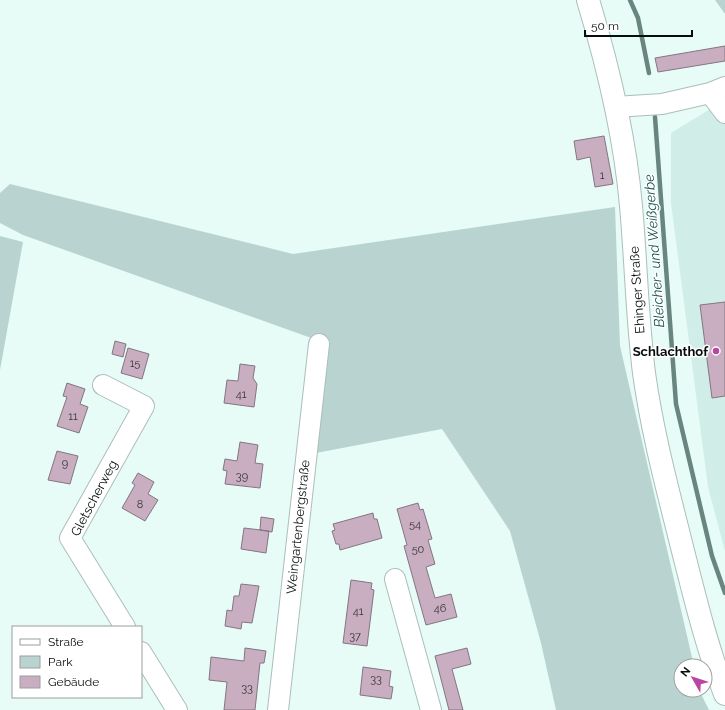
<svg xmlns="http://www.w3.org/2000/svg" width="725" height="710" viewBox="0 0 725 710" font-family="Raleway,sans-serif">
<rect width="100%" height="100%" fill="#e7fbf7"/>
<!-- built -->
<path fill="#d1ede8" d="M725 100V551L708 487 671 203V133Z"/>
<!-- green -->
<path fill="#b9d4d0" d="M715 0H725V14Z
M10 184 293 254 615 207 620 346 694 666H681V690H699L709 710H556L541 643 510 531 442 429 316 453 328 344 23 235 0 223V193Z
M0 236 23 242 0 370Z"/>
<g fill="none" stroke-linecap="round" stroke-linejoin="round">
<!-- stream -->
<path stroke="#688580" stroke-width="4.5" d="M630 0 638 18 649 73
M655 117 676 404 712 556 725 593"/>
</g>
<!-- building -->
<path fill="#c9adc1" stroke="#837680" d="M725 46V61L658 72 655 58Z
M604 136 613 184 595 187 590 157 577 160 574 141Z
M725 302V396L712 398 700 305Z
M115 341 126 344 123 357 112 354Z
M128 348 149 354 142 379 121 373Z
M240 364 255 366 253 378 257 384 254 407 224 403 227 380 238 381Z
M67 383 85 389 80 404 88 407 79 433 57 426 67 397 63 396Z
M240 442 258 445 255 463 263 464 260 488 225 484 227 471 223 470 225 459 237 461Z
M57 451 78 456 70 484 48 480Z
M138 473 154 482 148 494 158 500 145 521 122 508 135 485 132 483Z
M418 503 420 510 423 509 432 539 428 540 435 564 426 567 435 598 451 594 457 617 426 625 404 546 407 545 397 509Z
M373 513 374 519H377L382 538 340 550 339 544H336L332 531 335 530 333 524Z
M261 517 274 519 272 532 260 530Z
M244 528 269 531 266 553 241 549Z
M351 580 372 583 371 589 374 590 367 646 343 643Z
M241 584 259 586 252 623 242 622 241 629 225 626 227 610 232 611 234 596H239Z
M245 648 266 651 264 663H260L255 710H224L227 682 209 680 211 657 244 661Z
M467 648 471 664 452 669 463 710H449L435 656Z
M363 667 391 671 389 686 393 687 391 699 360 695Z"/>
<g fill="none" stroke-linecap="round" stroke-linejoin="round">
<!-- minor casing -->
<g stroke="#abbebb" stroke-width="22">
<path id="minor" d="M710 93 725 113
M615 107 662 104 710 93 725 87
M103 385 144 406 70 538 125 627
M395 579 431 710
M141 652 177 710
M278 710 319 344"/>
</g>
<!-- major casing -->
<g stroke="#abbebb" stroke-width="24">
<path id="major" d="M588 0C608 66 625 136 631 206 636 261 637 317 644 373 652 431 667 487 681 543 694 594 706 645 725 694"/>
</g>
<!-- minor -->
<use href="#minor" stroke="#fff" stroke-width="20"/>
<!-- major -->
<use href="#major" stroke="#fff" stroke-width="22"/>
</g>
<!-- markers -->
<circle fill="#b947a2" stroke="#fff" stroke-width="1.5" cx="716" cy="351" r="4"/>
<g text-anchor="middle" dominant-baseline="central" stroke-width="3" stroke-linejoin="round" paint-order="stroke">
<!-- number labels -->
<g font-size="11" fill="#383539">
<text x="602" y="175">1</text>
<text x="135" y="363">15</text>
<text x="241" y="394">41</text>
<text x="73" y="416">11</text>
<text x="65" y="463">9</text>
<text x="242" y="476">39</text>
<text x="140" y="504">8</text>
<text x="415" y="524">54</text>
<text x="418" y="549">50</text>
<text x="440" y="608">46</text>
<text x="358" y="611">41</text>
<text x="355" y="636">37</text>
<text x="376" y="679">33</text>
<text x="247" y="688">33</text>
</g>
<!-- street labels -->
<g font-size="13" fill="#070d0c" stroke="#fff">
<text transform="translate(637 290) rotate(-94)">Ehinger Straße</text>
<text transform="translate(94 498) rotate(-62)">Gletscherweg</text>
<text transform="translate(298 527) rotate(-84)">Weingartenbergstraße</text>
</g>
<!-- poi labels -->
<g font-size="13" font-weight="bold" fill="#070d0c" stroke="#fff" text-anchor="end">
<text x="708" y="351">Schlachthof</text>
</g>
<!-- water labels -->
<g font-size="14" font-style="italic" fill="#1b534d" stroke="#fff">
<text transform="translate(654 251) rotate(-94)">Bleicher- und Weißgerbe</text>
</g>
</g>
<!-- legend -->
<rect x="12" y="626" width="130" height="72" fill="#ffffff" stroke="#9c9e9e"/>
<rect x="20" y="639" width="20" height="6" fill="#ffffff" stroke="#9c9e9e"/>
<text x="48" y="646" font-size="12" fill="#070d0c">Straße</text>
<rect x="20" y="656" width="20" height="12" fill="#b9d4d0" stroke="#9c9e9e"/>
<text x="48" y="666" font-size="12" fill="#070d0c">Park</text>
<rect x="20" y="676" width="20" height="12" fill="#c9adc1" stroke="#9c9e9e"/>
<text x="48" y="686" font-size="12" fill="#070d0c">Gebäude</text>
<!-- north arrow -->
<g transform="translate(693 678) rotate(309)"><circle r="19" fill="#ffffff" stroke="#9c9e9e"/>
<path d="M0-3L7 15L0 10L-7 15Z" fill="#b947a2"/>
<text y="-6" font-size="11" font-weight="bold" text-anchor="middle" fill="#070d0c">N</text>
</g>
<!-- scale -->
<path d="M585 30v6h107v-6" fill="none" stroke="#070d0c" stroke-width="2"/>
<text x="591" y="30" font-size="12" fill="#070d0c" stroke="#ffffff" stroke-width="3" paint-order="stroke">50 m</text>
</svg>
